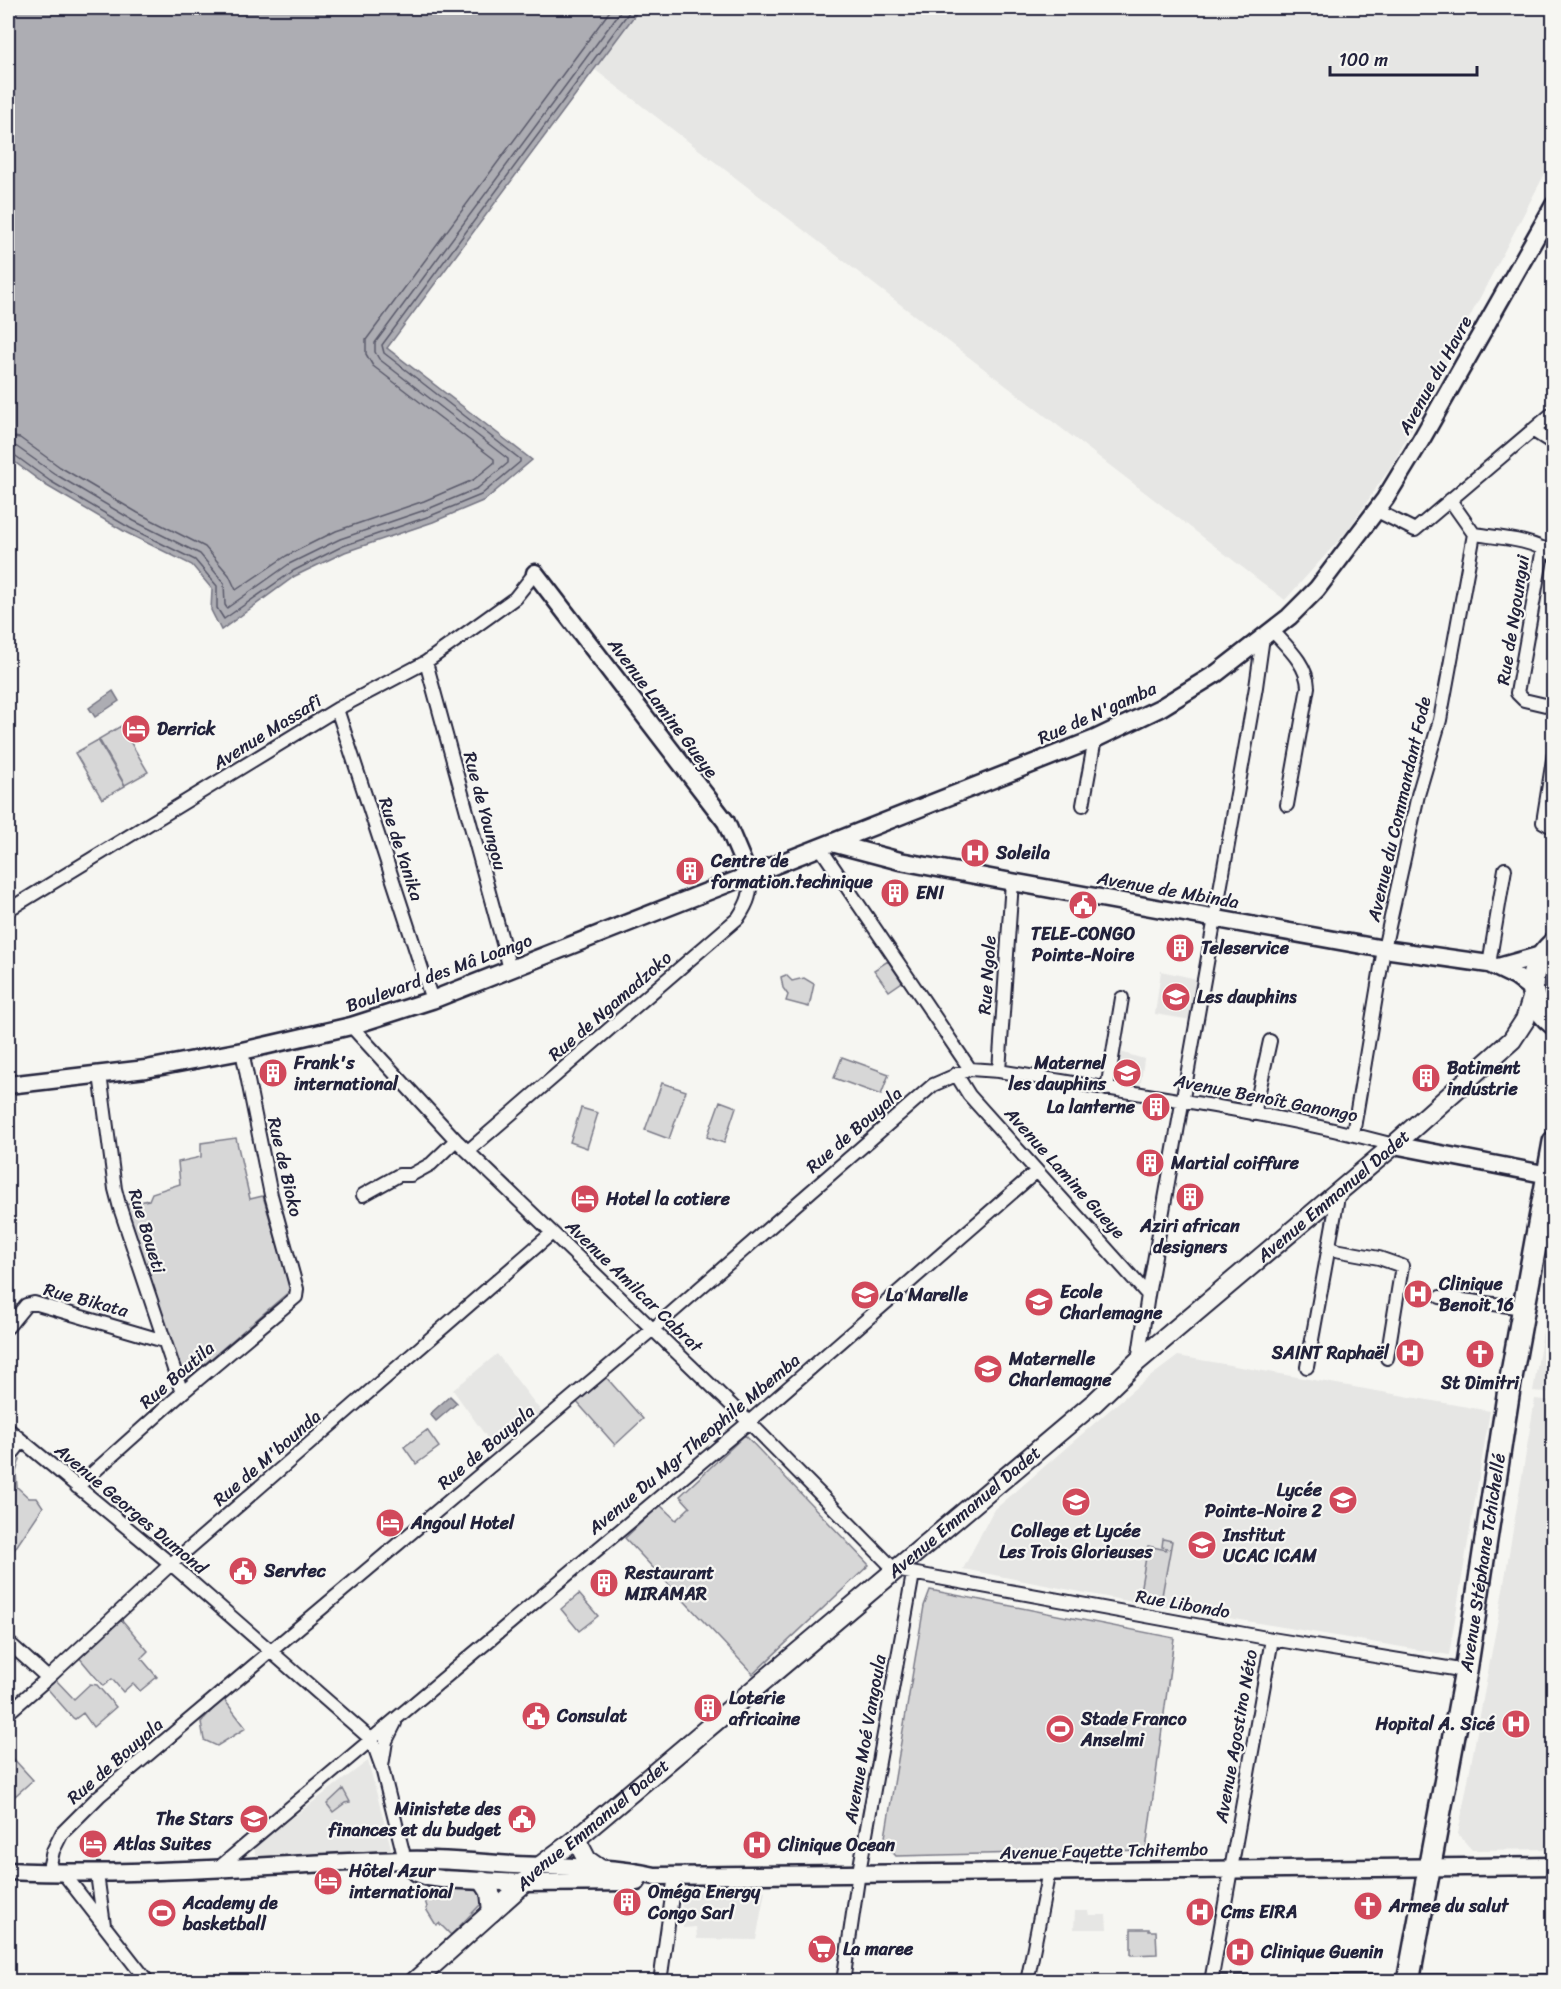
<svg xmlns="http://www.w3.org/2000/svg" width="1561" height="1989" viewBox="0 0 1561 1989" font-family="Sriracha,sans-serif">
<rect width="100%" height="100%" fill="#f6f6f2"/>
<filter id="ink" filterUnits="userSpaceOnUse"><feTurbulence type="fractalNoise" baseFrequency=".0167" numOctaves="2"/><feDisplacementMap in="SourceGraphic" scale="12" xChannelSelector="R" yChannelSelector="G"/><feConvolveMatrix kernelMatrix="1 2 1 2 8 2 1 2 1" color-interpolation-filters="sRGB"/></filter>
<g filter="url(#ink)">
<!-- built -->
<path fill="#e6e6e4" d="M640 8H1553V158L1395 460 1348 530 1285 600 594 69Z
M1161 971 1197 979 1191 1020 1155 1014Z
M1117 1051 1144 1059 1140 1089 1108 1086Z
M1553 1273V1393L1533 1391Z
M497 1354 543 1414 498 1453 453 1390Z
M1178 1356 1490 1411 1449 1655 1127 1601 963 1569 993 1511 1134 1389Z
M1535 1399 1554 1401 1553 1849 1472 1850 1458 1834 1499 1613Z
M368 1761 393 1855 256 1863 254 1846Z
M684 1891H765L756 1940 697 1939 696 1927 683 1928 681 1897Z
M1075 1911H1088L1089 1915H1106L1107 1929H1074Z"/>
<!-- green -->
<path fill="#d7d7d7" stroke="#7c7c89" stroke-width="1.5" d="M121 726 148 772 125 785 99 739Z
M98 740 125 786 102 799 75 753Z
M1553 949V1015L1540 997 1539 969Z
M888 961 902 982 889 991 874 970Z
M786 975 792 981 804 978 814 984 809 1007 786 1001 788 995 783 988 781 977Z
M842 1057 889 1074 881 1095 834 1078Z
M662 1083 686 1091 669 1139 645 1130Z
M720 1101 736 1107 724 1143 707 1137Z
M581 1108 598 1113 587 1148 570 1142Z
M236 1138 250 1199 263 1196 291 1290 186 1380 162 1335 123 1205 149 1200 152 1193 180 1184 178 1162 201 1157V1143Z
M605 1376 643 1419 615 1445 576 1401Z
M427 1430 439 1447 416 1464 404 1447Z
M745 1435 869 1565 753 1674 625 1538 660 1505 676 1520 690 1507 680 1496Z
M17 1457 20 1459 16 1472 17 1487 29 1498H37L43 1507 8 1559V1468Z
M1163 1539 1172 1541 1161 1601 1139 1597 1148 1546 1166 1550 1167 1548 1162 1547Z
M930 1590 1174 1638 1146 1850 896 1856 884 1843 924 1606Z
M579 1594 598 1616 579 1631 561 1609Z
M122 1620 148 1651 141 1658 157 1677 140 1691 133 1683 123 1692 112 1679 103 1686 78 1656Z
M55 1679 74 1699 90 1684 97 1685 116 1707 93 1727 83 1713 75 1719 73 1718 45 1686Z
M223 1698 246 1728 217 1746 204 1740 201 1722Z
M11 1756 33 1780 15 1796 14 1790 8 1783V1758Z
M343 1789 350 1802 345 1803 333 1812 327 1804Z
M430 1887 480 1890 488 1903 480 1905 451 1935 439 1923 436 1925 426 1909 427 1907 423 1894Z
M1131 1929H1149V1931H1156L1157 1954 1131 1955Z"/>
<!-- water -->
<path fill="#adadb3" stroke="#757583" stroke-width="1.5" d="M8 8H640L387 348 532 460 485 500 433 522 345 552 295 576 221 630 211 610 212 589 192 565 127 533 47 486 8 457Z
M113 691 119 701 95 717 89 708Z
M450 1396 457 1403 436 1421 430 1414Z"/>
<g fill="none" stroke-linecap="round" stroke-linejoin="round">
<!-- shore -->
<path stroke="#5a5a6b" stroke-width="1.5" d="M8 436 20 438 60 467 138 513 205 547 229 575 236 590 286 556 336 531 424 501 473 480 494 463V459L373 366 366 354V340L612 8
M8 445 17 447 55 474 134 521 200 554 224 583 225 605 227 608 289 564 340 539 428 509 478 488 508 463V459L379 359 375 352V343L623 8
M8 452 13 454 50 481 130 528 195 560 217 586V608L224 619 293 571 343 546 430 516 481 495 520 462V459L384 353 382 345 632 8"/>
<!-- street casing -->
<g stroke="#22223b" stroke-width="16">
<path id="street" d="M1532 430 1554 444
M1377 511 1415 530 1554 412
M1474 534C1501 538 1531 539 1554 555
M1543 548 1517 693 1524 700 1554 707
M1272 630C1287 647 1307 664 1308 687L1287 805
M426 662 510 969
M337 709 432 1000
M1554 753 1543 822 1554 828
M1083 805 1095 739
M819 846 970 1069
M8 910 337 709 426 662 515 598 535 573
M1489 964 1505 869
M351 1026 456 1140 749 1422 895 1570 1272 1639 1466 1671
M999 1071 1012 882
M100 1074 115 1189 120 1208 182 1393
M956 1074 969 1095 1148 1295
M1107 1089 1122 998
M1254 1114 1270 1041
M1353 1134 1384 949 1418 795 1440 720 1474 534 1450 500
M468 1151 738 918C748 903 753 892 748 874
M363 1195 399 1175H411L431 1164 456 1140
M1330 1249 1379 1258 1402 1266 1387 1358
M1440 1297 1524 1308
M8 1327 26 1305 34 1303 164 1341
M1138 1361 1148 1295 1256 687 1263 637
M1307 1367 1339 1191
M8 1429 171 1564 372 1740 382 1768 405 1860
M8 1459 22 1441
M77 1487 182 1393 296 1297 297 1289 271 1195 242 1051
M8 1642 48 1678
M8 1713 48 1678 171 1564 552 1233
M382 1766 386 1741 395 1723
M216 1870 749 1422 1037 1171
M48 1873 53 1851 62 1833 99 1796 653 1329 933 1085 970 1069 999 1071C1131 1093 1265 1110 1394 1145
M64 1874 148 1982
M97 1874 104 1925
M660 1982 675 1875
M843 1982 859 1872 913 1574
M1027 1982 1049 1871
M1156 1982 1554 1981
M1211 1982 1272 1639"/>
</g>
<!-- secondary casing -->
<g stroke="#22223b" stroke-width="21">
<path id="secondary" d="M535 573 726 822 748 874
M832 843 900 861 1012 882 1384 949 1489 964 1516 977 1532 989
M1498 967 1541 955
M8 1085 146 1069 242 1051 351 1026 432 1000 1095 739 1160 708 1217 673 1289 617 1317 589 1385 499 1421 440 1554 205
M1394 1145 1554 1176
M405 1860 417 1873 428 1877 442 1879 524 1883 637 1882
M8 1871C141 1877 269 1864 402 1860 439 1858 478 1863 515 1865 561 1867 610 1866 655 1876L1554 1866"/>
</g>
<!-- primary casing -->
<g stroke="#22223b" stroke-width="22">
<g id="primary">
<path d="M576 1839 587 1860 600 1869"/>
<path d="M483 1881 490 1892 492 1912"/>
<path id="s1" d="M414 1982 524 1883 540 1866 576 1839 1095 1402 1138 1361 1394 1145 1512 1040 1525 1020 1533 995"/>
</g>
</g>
<!-- highway casing -->
<g stroke="#22223b" stroke-width="26">
<g id="highway">
<path d="M1554 943C1527 968 1523 999 1554 1024"/>
<path id="s2" d="M1408 1982 1466 1671 1509 1389 1554 1142"/>
</g>
</g>
<!-- street -->
<use href="#street" stroke="#f6f6f2" stroke-width="12"/>
<!-- secondary -->
<use href="#secondary" stroke="#f6f6f2" stroke-width="16"/>
<!-- primary -->
<use href="#primary" stroke="#f6f6f2" stroke-width="18"/>
<!-- highway -->
<use href="#highway" stroke="#f6f6f2" stroke-width="21"/>
</g>
</g>
<!-- icons -->
<defs>
<g id="hotel-disc" transform="scale(1.5)"><circle r="9.5" fill="#d1495b" stroke="#f6f6f2"/><path d="M-6-4.5h1.5V1H6V5H4.5V3h-9V5H-6ZM-4 0a1.8 1.8 0 1 1 3.6 0ZM.5 0V-2.5h3Q6-2.5 6 0Z" fill="#fff"/></g>
<g id="hospital-disc" transform="scale(1.5)"><circle r="9.5" fill="#d1495b" stroke="#f6f6f2"/><path d="M-5-5h3v3.5h4V-5h3V5h-3V1.5h-4V5h-3Z" fill="#fff"/></g>
<g id="building-disc" transform="scale(1.5)"><circle r="9.5" fill="#d1495b" stroke="#f6f6f2"/><path d="M-4-6H4V6H1V3H-1V6H-4ZM-2.5-4.3h1.7v1.8h-1.7ZM.8-4.3h1.7v1.8H.8ZM-2.5-1h1.7V.8h-1.7ZM.8-1h1.7V.8H.8Z" fill="#fff"/></g>
<g id="civic-disc" transform="scale(1.5)"><circle r="9.5" fill="#d1495b" stroke="#f6f6f2"/><path d="M-.6-6.5H3V-4.5H.6V-3L4-1V1h2V6H-6V1h2V-1L-.6-3ZM-1.2 2.5V6h2.4V2.5Z" fill="#fff"/></g>
<g id="school-disc" transform="scale(1.5)"><circle r="9.5" fill="#d1495b" stroke="#f6f6f2"/><path d="M0-5L7-2L0 1L-7-2ZM-4 1L0 2.5L4 1V4Q0 6-4 4Z" fill="#fff"/></g>
<g id="church-disc" transform="scale(1.5)"><circle r="9.5" fill="#d1495b" stroke="#f6f6f2"/><path d="M-1.2-6h2.4v3.5h3.3v2.4h-3.3V6h-2.4V-.1h-3.3v-2.4h3.3Z" fill="#fff"/></g>
<g id="stadium-disc" transform="scale(1.5)"><circle r="9.5" fill="#d1495b" stroke="#f6f6f2"/><path d="M0-5a6.5 5 0 1 0 0 10a6.5 5 0 1 0 0-10ZM-3.5-1.8h7v3.6h-7Z" fill="#fff"/></g>
<g id="supermarket-disc" transform="scale(1.5)"><circle r="9.5" fill="#d1495b" stroke="#f6f6f2"/><path d="M-6-5.5h2.5l.6 2H6L4.5 2H-2.5L-4.4-4H-6ZM-1.5 3.2a1.3 1.3 0 1 0 .1 0ZM3 3.2a1.3 1.3 0 1 0 .1 0Z" fill="#fff"/></g>
</defs>
<g fill-rule="evenodd">
<use href="#hotel-disc" x="136" y="729"/>
<use href="#hospital-disc" x="975" y="853"/>
<use href="#building-disc" x="690" y="871"/>
<use href="#building-disc" x="895" y="893"/>
<use href="#civic-disc" x="1083" y="905"/>
<use href="#building-disc" x="1180" y="948"/>
<use href="#school-disc" x="1176" y="997"/>
<use href="#building-disc" x="273" y="1073"/>
<use href="#school-disc" x="1127" y="1073"/>
<use href="#building-disc" x="1426" y="1078"/>
<use href="#building-disc" x="1156" y="1107"/>
<use href="#building-disc" x="1150" y="1163"/>
<use href="#building-disc" x="1190" y="1197"/>
<use href="#hotel-disc" x="585" y="1199"/>
<use href="#hospital-disc" x="1418" y="1294"/>
<use href="#school-disc" x="865" y="1295"/>
<use href="#school-disc" x="1039" y="1302"/>
<use href="#hospital-disc" x="1410" y="1353"/>
<use href="#church-disc" x="1480" y="1354"/>
<use href="#school-disc" x="988" y="1369"/>
<use href="#school-disc" x="1343" y="1500"/>
<use href="#school-disc" x="1076" y="1502"/>
<use href="#hotel-disc" x="390" y="1523"/>
<use href="#school-disc" x="1202" y="1545"/>
<use href="#civic-disc" x="243" y="1571"/>
<use href="#building-disc" x="604" y="1583"/>
<use href="#building-disc" x="708" y="1708"/>
<use href="#civic-disc" x="536" y="1716"/>
<use href="#hospital-disc" x="1516" y="1724"/>
<use href="#stadium-disc" x="1060" y="1729"/>
<use href="#school-disc" x="254" y="1819"/>
<use href="#civic-disc" x="522" y="1819"/>
<use href="#hotel-disc" x="93" y="1844"/>
<use href="#hospital-disc" x="757" y="1845"/>
<use href="#hotel-disc" x="328" y="1881"/>
<use href="#building-disc" x="627" y="1902"/>
<use href="#church-disc" x="1368" y="1906"/>
<use href="#hospital-disc" x="1200" y="1912"/>
<use href="#stadium-disc" x="162" y="1913"/>
<use href="#supermarket-disc" x="822" y="1949"/>
<use href="#hospital-disc" x="1240" y="1952"/>
</g>
<g text-anchor="middle" dominant-baseline="central" stroke-width="4.5" stroke-linejoin="round" paint-order="stroke">
<!-- street labels -->
<g font-size="18" fill="#22223b" stroke="#f6f6f2">
<text transform="translate(1435 375) rotate(-61)">Avenue du Havre</text>
<text transform="translate(1513 620) rotate(-81)">Rue de Ngoungui</text>
<text transform="translate(663 708) rotate(53)">Avenue Lamine Gueye</text>
<text transform="translate(1097 713) rotate(-24)">Rue de N'gamba</text>
<text transform="translate(267 732) rotate(-32)">Avenue Massafi</text>
<text transform="translate(1399 809) rotate(-77)">Avenue du Commandant Fode</text>
<text transform="translate(485 811) rotate(75)">Rue de Youngou</text>
<text transform="translate(401 849) rotate(72)">Rue de Yanika</text>
<text transform="translate(1168 890) rotate(10)">Avenue de Mbinda</text>
<text transform="translate(439 973) rotate(-20)">Boulevard des Mâ Loango</text>
<text transform="translate(987 975) rotate(-86)">Rue Ngole</text>
<text transform="translate(610 1006) rotate(-41)">Rue de Ngamadzoko</text>
<text transform="translate(1266 1098) rotate(11)">Avenue Benoît Ganongo</text>
<text transform="translate(854 1130) rotate(-41)">Rue de Bouyala</text>
<text transform="translate(285 1167) rotate(77)">Rue de Bioko</text>
<text transform="translate(1065 1173) rotate(48)">Avenue Lamine Gueye</text>
<text stroke="none"><textPath href="#s1" startOffset="1210">Avenue Emmanuel Dadet</textPath></text>
<text transform="translate(147 1231) rotate(73)">Rue Boueti</text>
<text transform="translate(634 1286) rotate(44)">Avenue Amilcar Cabrat</text>
<text transform="translate(86 1300) rotate(15)">Rue Bikata</text>
<text transform="translate(177 1375) rotate(-41)">Rue Boutila</text>
<text transform="translate(694 1444) rotate(-40)">Avenue Du Mgr Theophile Mbemba</text>
<text transform="translate(486 1447) rotate(-40)">Rue de Bouyala</text>
<text transform="translate(267 1458) rotate(-41)">Rue de M'bounda</text>
<text transform="translate(131 1509) rotate(40)">Avenue Georges Dumond</text>
<text stroke="none"><textPath href="#s1" startOffset="724">Avenue Emmanuel Dadet</textPath></text>
<text stroke="none"><textPath href="#s2" startOffset="426">Avenue Stéphane Tchichellé</textPath></text>
<text transform="translate(1183 1604) rotate(10)">Rue Libondo</text>
<text transform="translate(1236 1736) rotate(-80)">Avenue Agostino Néto</text>
<text transform="translate(865 1739) rotate(-80)">Avenue Moé Vangoula</text>
<text transform="translate(115 1761) rotate(-41)">Rue de Bouyala</text>
<text stroke="none"><textPath href="#s1" startOffset="238">Avenue Emmanuel Dadet</textPath></text>
<text transform="translate(1104 1851) rotate(-1)">Avenue Fayette Tchitembo</text>
</g>
<!-- poi labels -->
<g font-size="18" font-weight="bold" fill="#22223b" stroke="#f6f6f2" text-anchor="start">
<text x="157" y="729">Derrick</text>
<text x="996" y="853">Soleila</text>
<text x="711" y="861">Centre de<tspan x="711" dy="21">formation.technique</tspan></text>
<text x="916" y="893">ENI</text>
<text x="1083" y="934" text-anchor="middle">TELE-CONGO<tspan x="1083" dy="21">Pointe-Noire</tspan></text>
<text x="1201" y="948">Teleservice</text>
<text x="1197" y="997">Les dauphins</text>
<text x="294" y="1063">Frank's<tspan x="294" dy="21">international</tspan></text>
<text x="1106" y="1063" text-anchor="end">Maternel<tspan x="1106" dy="21">les dauphins</tspan></text>
<text x="1447" y="1068">Batiment<tspan x="1447" dy="21">industrie</tspan></text>
<text x="1135" y="1107" text-anchor="end">La lanterne</text>
<text x="1171" y="1163">Martial coiffure</text>
<text x="606" y="1199">Hotel la cotiere</text>
<text x="1190" y="1226" text-anchor="middle">Aziri african<tspan x="1190" dy="21">designers</tspan></text>
<text x="1439" y="1284">Clinique<tspan x="1439" dy="21">Benoit 16</tspan></text>
<text x="1060" y="1292">Ecole<tspan x="1060" dy="21">Charlemagne</tspan></text>
<text x="886" y="1295">La Marelle</text>
<text x="1389" y="1353" text-anchor="end">SAINT Raphaël</text>
<text x="1009" y="1359">Maternelle<tspan x="1009" dy="21">Charlemagne</tspan></text>
<text x="1480" y="1383" text-anchor="middle">St Dimitri</text>
<text x="1322" y="1490" text-anchor="end">Lycée<tspan x="1322" dy="21">Pointe-Noire 2</tspan></text>
<text x="411" y="1523">Angoul Hotel</text>
<text x="1076" y="1531" text-anchor="middle">College et Lycée<tspan x="1076" dy="21">Les Trois Glorieuses</tspan></text>
<text x="1223" y="1535">Institut<tspan x="1223" dy="21">UCAC ICAM</tspan></text>
<text x="264" y="1571">Servtec</text>
<text x="625" y="1573">Restaurant<tspan x="625" dy="21">MIRAMAR</tspan></text>
<text x="729" y="1698">Loterie<tspan x="729" dy="21">africaine</tspan></text>
<text x="557" y="1716">Consulat</text>
<text x="1081" y="1719">Stade Franco<tspan x="1081" dy="21">Anselmi</tspan></text>
<text x="1495" y="1724" text-anchor="end">Hopital A. Sicé</text>
<text x="501" y="1809" text-anchor="end">Ministete des<tspan x="501" dy="21">finances et du budget</tspan></text>
<text x="233" y="1819" text-anchor="end">The Stars</text>
<text x="114" y="1844">Atlas Suites</text>
<text x="778" y="1845">Clinique Ocean</text>
<text x="349" y="1871">Hôtel Azur<tspan x="349" dy="21">international</tspan></text>
<text x="648" y="1892">Oméga Energy<tspan x="648" dy="21">Congo Sarl</tspan></text>
<text x="183" y="1903">Academy de<tspan x="183" dy="21">basketball</tspan></text>
<text x="1389" y="1906">Armee du salut</text>
<text x="1221" y="1912">Cms EIRA</text>
<text x="843" y="1949">La maree</text>
<text x="1261" y="1952">Clinique Guenin</text>
</g>
</g>
<!-- margin -->
<rect width="1561" height="1989" fill="none" stroke="#f6f6f2" stroke-width="30"/>
<rect x="15" y="15" width="1531" height="1959" fill="none" stroke="#22223b" stroke-width="2" filter="url(#ink)"/>
<!-- scale -->
<path d="M1330 66v9h147v-9" fill="none" stroke="#22223b" stroke-width="3"/>
<text x="1339" y="66" font-size="18" fill="#22223b" stroke="#f6f6f2" stroke-width="4.5" paint-order="stroke">100 m</text>
</svg>
